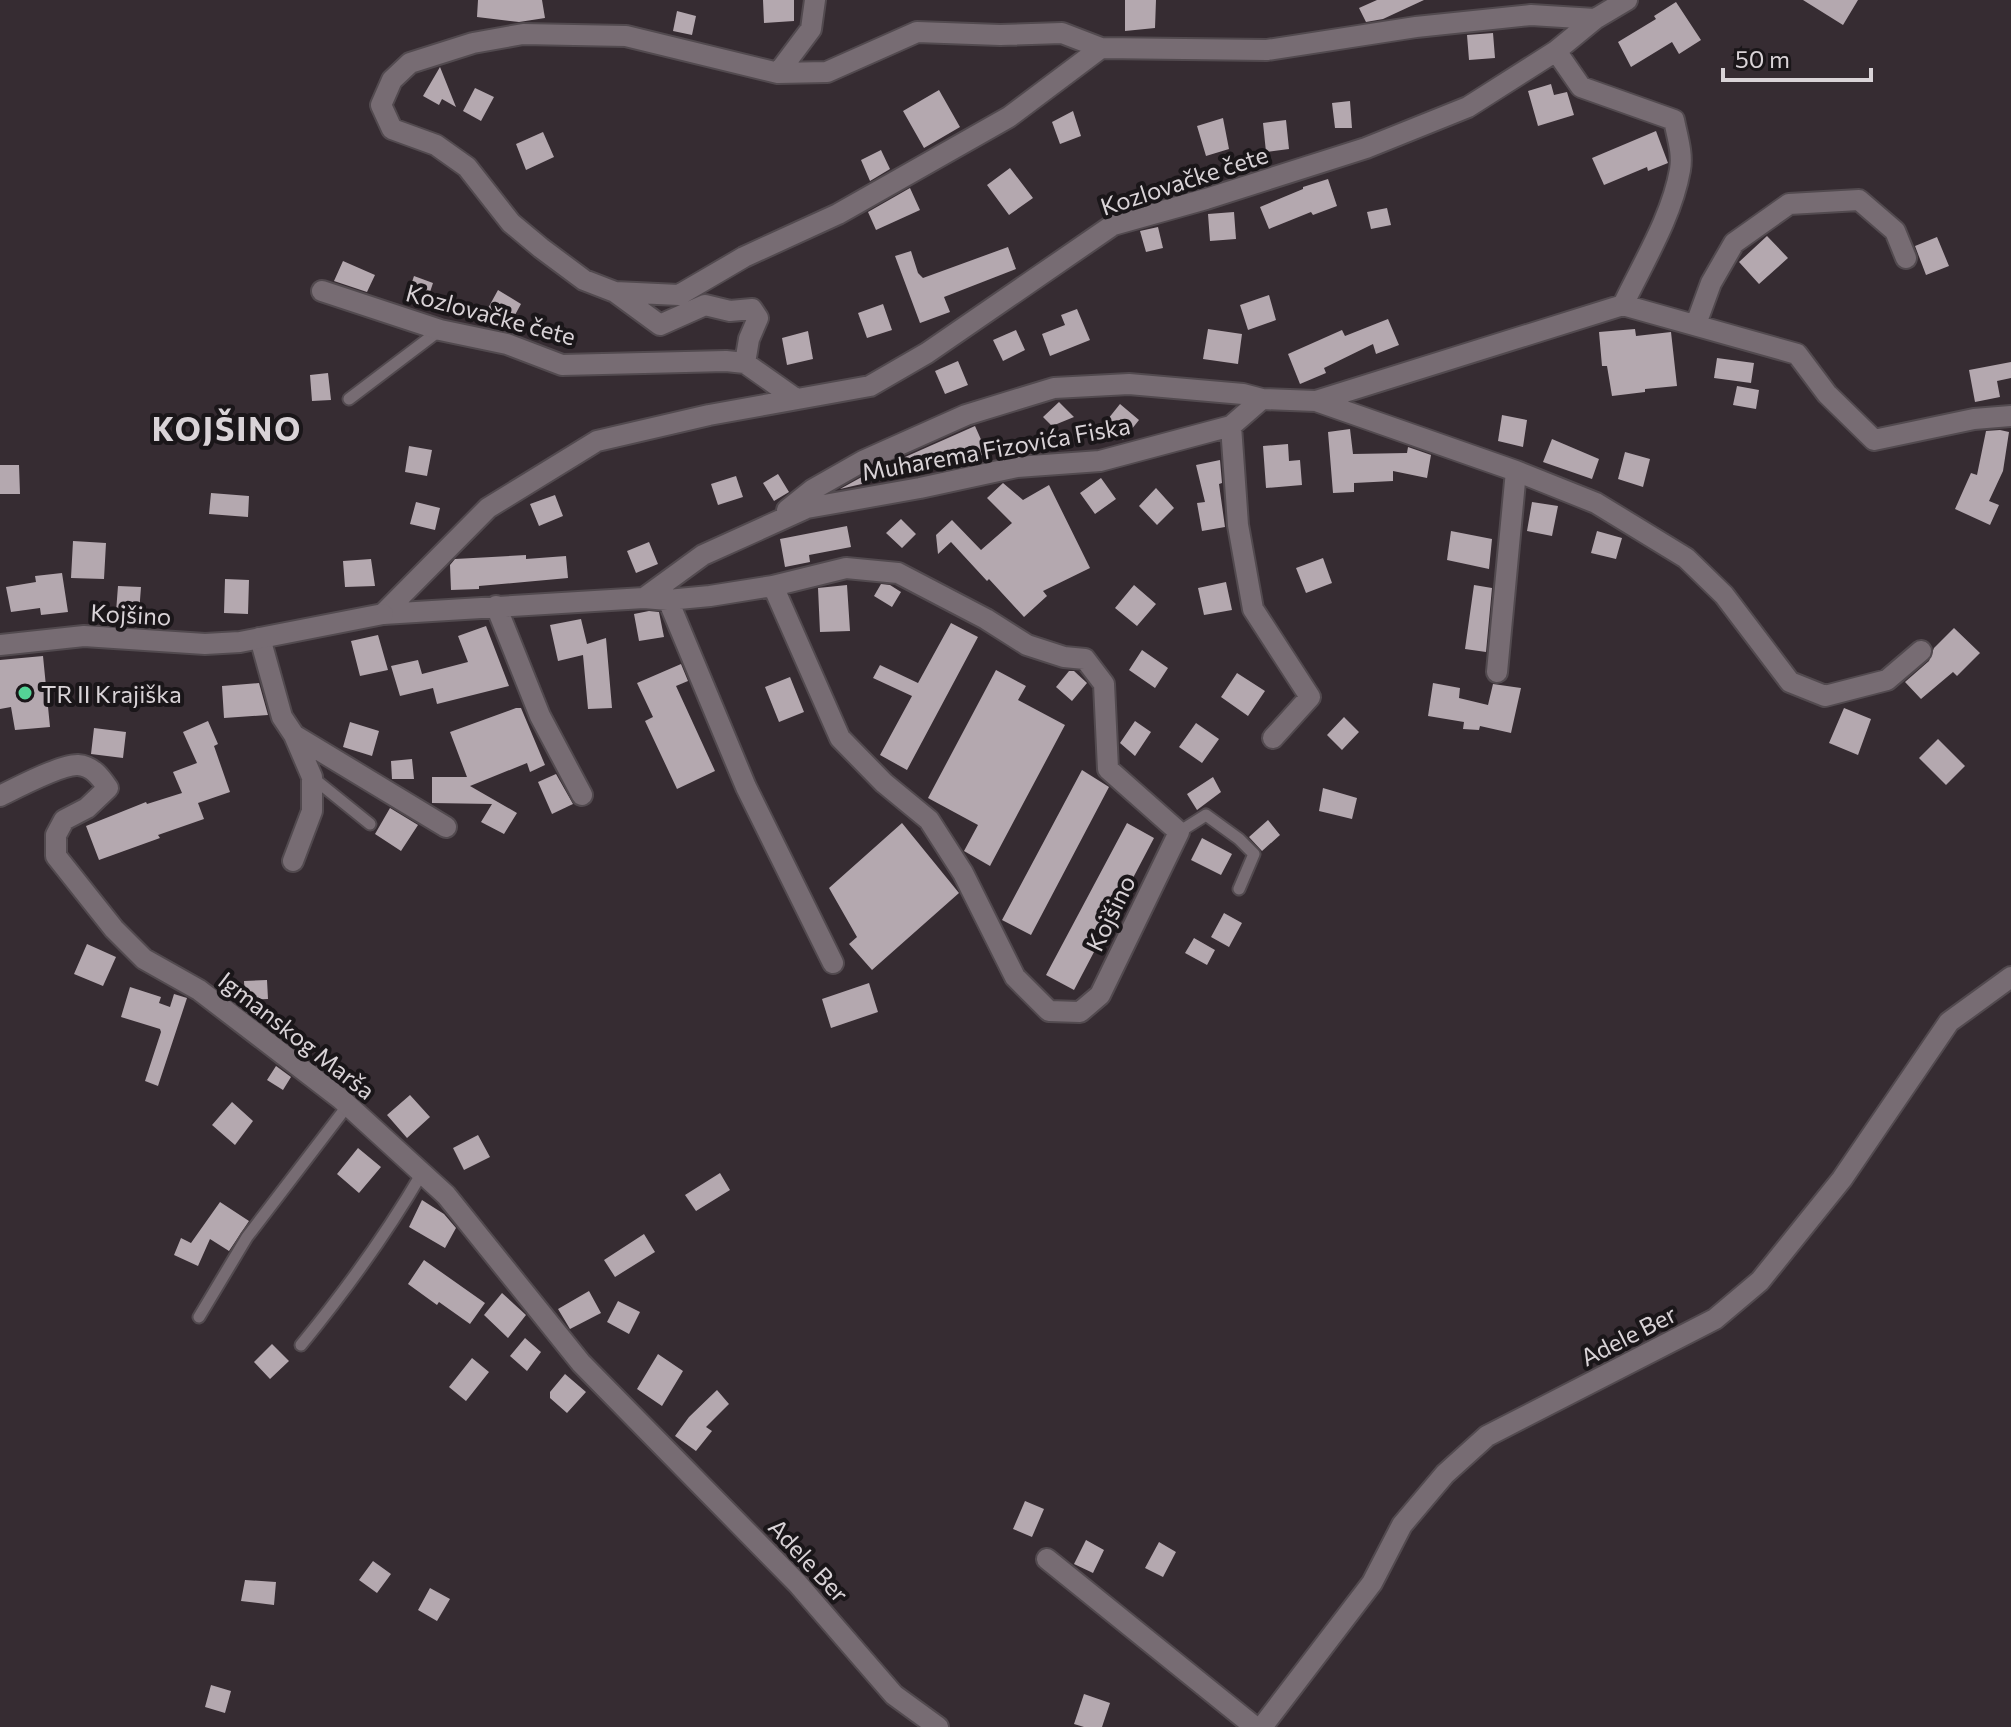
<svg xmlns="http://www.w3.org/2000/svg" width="2011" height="1727" viewBox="0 0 2011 1727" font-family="Commissioner,sans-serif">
<rect width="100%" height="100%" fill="#362c32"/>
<!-- building -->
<path fill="#b4a8af" d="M478 0H542L545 18 519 22 477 17Z
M763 0H794V21L764 23Z
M1125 0H1156L1155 28 1125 31Z
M1377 0H1424L1383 19 1366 22 1359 8Z
M1803 0H1858L1843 25Z
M1676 2 1701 40 1679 54 1672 42 1631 67 1618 42 1656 19 1654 16Z
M677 11 696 16 692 35 673 31Z
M1493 33 1495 58 1469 60 1467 35Z
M440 67 456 107 442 99 439 105 423 96Z
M1551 84 1554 95 1567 92 1574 115 1538 126 1528 91Z
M475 88 494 97 481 121 463 111Z
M939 90 960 127 924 148 903 111Z
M1350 101 1352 128H1335L1332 103Z
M1073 111 1081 136 1060 144 1052 122Z
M1223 118 1229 149 1206 156 1197 126Z
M1286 120 1289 149 1266 152 1263 123Z
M1656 131 1668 163 1648 171 1647 167 1604 185 1592 158Z
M543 132 554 157 526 170 516 144Z
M881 150 890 169 870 181 861 160Z
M1010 168 1033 198 1009 215 987 185Z
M1328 179 1337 206 1313 215 1311 212 1269 229 1260 207 1303 189V187Z
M910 188 920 210 876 230 868 212Z
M1387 208 1391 225 1371 229 1367 212Z
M1234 212 1236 239 1210 241 1208 214Z
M1158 227 1163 248 1146 252 1140 231Z
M1767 236 1788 258 1759 284 1739 262Z
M1937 237 1949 266 1926 275 1915 246Z
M1008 247 1016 269 944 297 950 312 920 323 895 256 911 251 918 273 923 278Z
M343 261 375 275 367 292 334 281Z
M414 276 433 283 425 307 406 300Z
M498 290 521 304 510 324 487 310Z
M1269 295 1276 320 1248 330 1240 305Z
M883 304 892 330 867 338 858 313Z
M1077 309 1090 340 1050 356 1042 334 1065 325 1061 315Z
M1388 319 1399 345 1376 354 1373 344 1324 368 1326 373 1300 384 1288 354 1342 330 1345 336Z
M1208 329 1242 334 1238 364 1203 359Z
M1635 329 1636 336 1671 332 1677 386 1645 389V392L1612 396 1607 366H1602L1599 332Z
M1016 330 1025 350 1003 361 993 340Z
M808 331 813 359 787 365 782 338Z
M1717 358 1754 363 1751 383 1714 378Z
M958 361 968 385 945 394 935 371Z
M2011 362V378L1997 381 2000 397 1975 402 1969 370Z
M328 373 331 400 312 401 310 375Z
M1737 386 1759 390 1756 409 1733 405Z
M1059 402 1074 417 1052 426 1043 417Z
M1120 404 1139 420 1123 440 1104 424Z
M1502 415 1527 420 1523 447 1498 441Z
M975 426 987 453 954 466 949 454 892 477 840 489 869 473Z
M1350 429 1353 454 1407 453 1408 447 1431 455 1427 478 1393 471V481L1354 483V492L1333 493 1328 432Z
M2000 430 2009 432 2003 471 1989 501 1999 505 1990 525 1955 509 1971 473 1977 475 1986 431Z
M1552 439 1599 459 1592 479 1543 462Z
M1288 444 1289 461 1300 460 1302 485 1266 488 1263 446Z
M409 446 432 450 427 476 405 472Z
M1625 452 1650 459 1643 487 1618 479Z
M1220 460 1222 483 1219 484 1225 527 1202 531 1197 503 1205 502 1196 465Z
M0 465H19L20 494H0Z
M778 474 789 492 774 501 763 483Z
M736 476 743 497 718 505 711 484Z
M1101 478 1116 499 1095 514 1080 493Z
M1003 483 1023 500 1049 485 1090 568 1043 591 1047 596 1024 617 989 579 987 581 951 542 938 554 936 535 952 520 981 550 1012 523 987 498Z
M1156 488 1174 508 1157 525 1139 506Z
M211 493 249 496 248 517 209 514Z
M555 495 563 516 539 526 530 504Z
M416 502 440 508 435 530 410 524Z
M1532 502 1558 506 1552 536 1527 531Z
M901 519 916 534 902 548 886 533Z
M847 526 851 547 809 555 810 562 785 567 780 539Z
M1451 531 1492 539 1489 569 1447 560Z
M1597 531 1622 538 1616 559 1591 553Z
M73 541 106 543 104 579 71 578Z
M649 542 658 564 636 573 627 551Z
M526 555V559L566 556 568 578 479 586V589L451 590 450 565 455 559Z
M1323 558 1332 583 1306 593 1296 568Z
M371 559 375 586 345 587 343 561Z
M62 573 68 612 41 615 40 608 11 612 6 587 36 582 35 576Z
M225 579 249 580 248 614 224 613Z
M1226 582 1232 610 1204 615 1198 588Z
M881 584 890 585 901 592 892 607 874 596Z
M847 585 850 631 820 632 818 588Z
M1134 585 1156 604 1137 626 1115 608Z
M1474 585 1492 588 1486 652 1465 649Z
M118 586 141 587 139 613 116 612Z
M649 611 659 612 664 637 639 641 634 614Z
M581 619 587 644 606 638 612 708 588 709 583 655 558 661 550 625Z
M951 623 978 637 907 770 880 755 912 696 873 678 880 665 918 683Z
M486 626 509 686 437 704 433 688 400 696 391 666 418 660 422 674 468 662 458 636Z
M1954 628 1980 653 1957 676 1953 672 1921 699 1905 682 1929 661 1934 648Z
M378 635 388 670 360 676 351 641Z
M1142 650 1168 668 1155 688 1129 670Z
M43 656 50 727 15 730 11 707 0 709V660Z
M681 664 688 681 676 686 715 771 677 789 645 721 653 717 637 683Z
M996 670 1026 686 1018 700 1065 725 990 866 964 851 978 825 928 798Z
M1069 671H1074L1087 683 1072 701 1056 687Z
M1237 673 1265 691 1248 716 1221 697Z
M790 677 804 712 779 722 765 687Z
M259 683 268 715 224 718 222 686Z
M1433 683 1460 688 1459 698 1488 705 1493 684 1521 688 1511 733 1480 726 1479 730 1463 729 1464 722 1428 716Z
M516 708H521L545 765 530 772 527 763 470 786 517 813 504 834 481 822 492 804 432 803V777H467L450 732Z
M1844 708 1871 719 1858 755 1829 743Z
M1344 717 1359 732 1342 750 1327 735Z
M208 721 218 744 214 746 230 792 198 803 204 819 158 835 160 838 99 860 86 826 146 802 147 804 182 793 173 772 197 763 183 732Z
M1135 721 1151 732 1135 756 1120 743Z
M350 722 379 731 372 756 343 747Z
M1196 723 1219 739 1202 763 1179 747Z
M94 728 126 732 123 758 91 754Z
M1938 739 1965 766 1946 785 1919 758Z
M412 759 414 779H392L391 761Z
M1082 770 1109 787 1031 935 1002 920Z
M556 774 573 804 552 814 538 782Z
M1213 777 1221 792 1197 810 1187 794Z
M1323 788 1357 798 1352 819 1319 811Z
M390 808 418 825 401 851 375 834Z
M1268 820 1280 835 1262 851 1249 837Z
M902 823 959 893 872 970 849 944 857 937 829 888Z
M1127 823 1154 838 1074 990 1046 975Z
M1202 838 1232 854 1221 875 1191 860Z
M1224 913 1242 923 1229 947 1211 937Z
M1194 938 1215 950 1207 965 1185 953Z
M87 944 116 957 103 986 74 974Z
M267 980 268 999 245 1000 244 981Z
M869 983 878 1012 831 1028 822 999Z
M130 987 161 997 159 1003 170 1007 174 994 187 998 158 1086 145 1081 161 1032 160 1029 121 1017Z
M276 1066 291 1077 283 1090 267 1080Z
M410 1095 430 1117 407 1138 387 1115Z
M232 1102 253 1121 235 1145 212 1125Z
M478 1135 490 1157 464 1170 453 1148Z
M358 1148 381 1167 359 1193 337 1174Z
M720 1173 730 1190 696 1211 685 1195Z
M422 1200 444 1214 456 1228 445 1248 409 1227Z
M220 1202 249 1221 229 1251 210 1239 198 1266 174 1255 181 1238 191 1243Z
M644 1234 655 1252 615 1277 604 1260Z
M424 1260 485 1303 470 1324 439 1302 437 1305 408 1284Z
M589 1291 601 1313 570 1329 558 1309Z
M502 1293 526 1315 508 1338 484 1315Z
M618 1301 640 1312 629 1334 607 1322Z
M525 1338 541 1352 527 1371 510 1356Z
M272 1344 289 1361 270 1379 254 1362Z
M658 1354 683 1371 662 1406 637 1389Z
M472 1358 489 1372 466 1401 449 1387Z
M565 1374 586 1392 567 1413 550 1398V1392Z
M717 1390 729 1404 706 1427 712 1431 696 1451 675 1436 689 1417Z
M1025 1501 1044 1509 1032 1537 1013 1529Z
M1086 1540 1104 1550 1093 1573 1074 1564Z
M1159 1542 1176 1552 1163 1577 1145 1568Z
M373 1561 391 1574 377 1593 359 1580Z
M245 1580 276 1582 274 1605 241 1601Z
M430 1588 450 1599 437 1621 418 1610Z
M211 1685 231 1691 225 1713 205 1707Z
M1084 1694 1110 1703 1102 1727H1084L1074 1724Z"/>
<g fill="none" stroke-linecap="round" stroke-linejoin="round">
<!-- service casing -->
<g stroke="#524a4f" stroke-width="15">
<path id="service" d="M349 399 440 330
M313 778 370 824
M1179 832 1206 815 1239 839 1254 854 1239 889
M199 1317 247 1237 348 1105
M301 1345C346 1290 386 1235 422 1173"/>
</g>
<!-- minor casing -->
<g stroke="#524a4f" stroke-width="24">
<path id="minor" d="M1101 48 1267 50 1416 27 1531 15 1595 19
M1556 51 1581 87 1674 120C1677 136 1683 153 1680 170 1672 216 1643 263 1623 305
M778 73 811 29 815 0
M322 291 440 330 507 344 562 365 726 361 745 363
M615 292 584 280 541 248 511 223 467 167 436 145 392 129 381 105 392 80 410 63 473 43 523 34 626 36 778 73 827 72 917 32 1000 35 1062 33 1101 48 1009 117 838 214 744 257 679 295 615 292 660 325 705 305 730 311 752 309 758 318 749 339 745 363 796 399
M1696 324 1711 283 1734 243 1789 204 1859 200 1895 231 1906 258
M1316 401 1516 471 1497 672
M1231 426 1238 525 1253 609 1310 697 1273 738
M1516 471 1596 503 1686 558 1724 595 1790 682 1825 696 1887 680 1921 651
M787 510 812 490 863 461 966 415 1054 388 1129 384 1243 394 1262 399
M644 598 703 555 807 508 920 488 1017 467 1100 461 1231 426 1262 399 1316 401 1623 305 1797 354 1827 394 1874 440 1974 419 2011 416
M668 600 746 787 833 963
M496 606 540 716 582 795
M383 614 644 598 668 600 710 596 773 586 846 568 898 573 986 619 1027 645 1064 657 1085 659 1104 684 1108 769 1179 832 1100 995 1080 1012 1049 1011 1015 977 963 873 929 820 884 783 840 738 773 586
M383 614 488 508 597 441 709 415 870 386 927 353 1113 225 1206 199 1366 148 1468 107 1556 51 1595 19 1627 0
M260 638 282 717 294 735 312 777V811L293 861
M294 735 446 827
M0 796C16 788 62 764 78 765 93 766 101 778 108 788L87 808 64 820 56 835V856L114 929 144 959 199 990 341 1099 446 1195 581 1363 797 1583 894 1695 938 1727
M1047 1559 1255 1727
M1262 1727 1372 1583 1402 1525 1445 1474 1487 1436 1715 1319 1760 1281 1842 1179 1949 1022 2011 977"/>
</g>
<!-- tertiary casing -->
<g stroke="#524a4f" stroke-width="24">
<path id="tertiary" d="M0 645 84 636 205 644 240 642 383 614"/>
</g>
<!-- service -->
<use href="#service" stroke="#776c73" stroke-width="11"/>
<!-- minor -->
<use href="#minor" stroke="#776c73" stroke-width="20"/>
<!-- tertiary -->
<use href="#tertiary" stroke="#776c73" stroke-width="20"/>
</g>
<!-- markers -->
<circle fill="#54d396" stroke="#1a1619" stroke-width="3" cx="25" cy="693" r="8"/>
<g text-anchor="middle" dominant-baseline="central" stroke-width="8" stroke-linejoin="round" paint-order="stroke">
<!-- street labels -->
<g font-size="24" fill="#d9d3d7" stroke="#1a1619">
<text transform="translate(1184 180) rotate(-18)">Kozlovačke čete</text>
<text transform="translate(491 314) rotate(15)">Kozlovačke čete</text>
<text transform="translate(996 448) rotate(-10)">Muharema Fizovića Fiska</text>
<text transform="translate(131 614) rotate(3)">Kojšino</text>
<text transform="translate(1110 913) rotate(-64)">Kojšino</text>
<text transform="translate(297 1035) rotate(38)">Igmanskog Marša</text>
<text transform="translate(1628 1335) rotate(-27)">Adele Ber</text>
<text transform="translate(809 1560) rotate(47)">Adele Ber</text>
</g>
<!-- poi labels -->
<g font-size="24" fill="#d9d3d7" stroke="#1a1619" text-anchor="start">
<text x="41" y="693">TR II Krajiška</text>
</g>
<!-- district labels -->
<g font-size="32" font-weight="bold" letter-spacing="2" fill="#d9d3d7" stroke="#1a1619">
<text x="227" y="428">KOJŠINO</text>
</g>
</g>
<!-- scale -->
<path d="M1723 68v12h148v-12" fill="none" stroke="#d9d3d7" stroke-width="4"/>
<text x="1735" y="68" font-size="24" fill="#d9d3d7" stroke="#1a1619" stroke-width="6" paint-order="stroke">50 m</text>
</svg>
